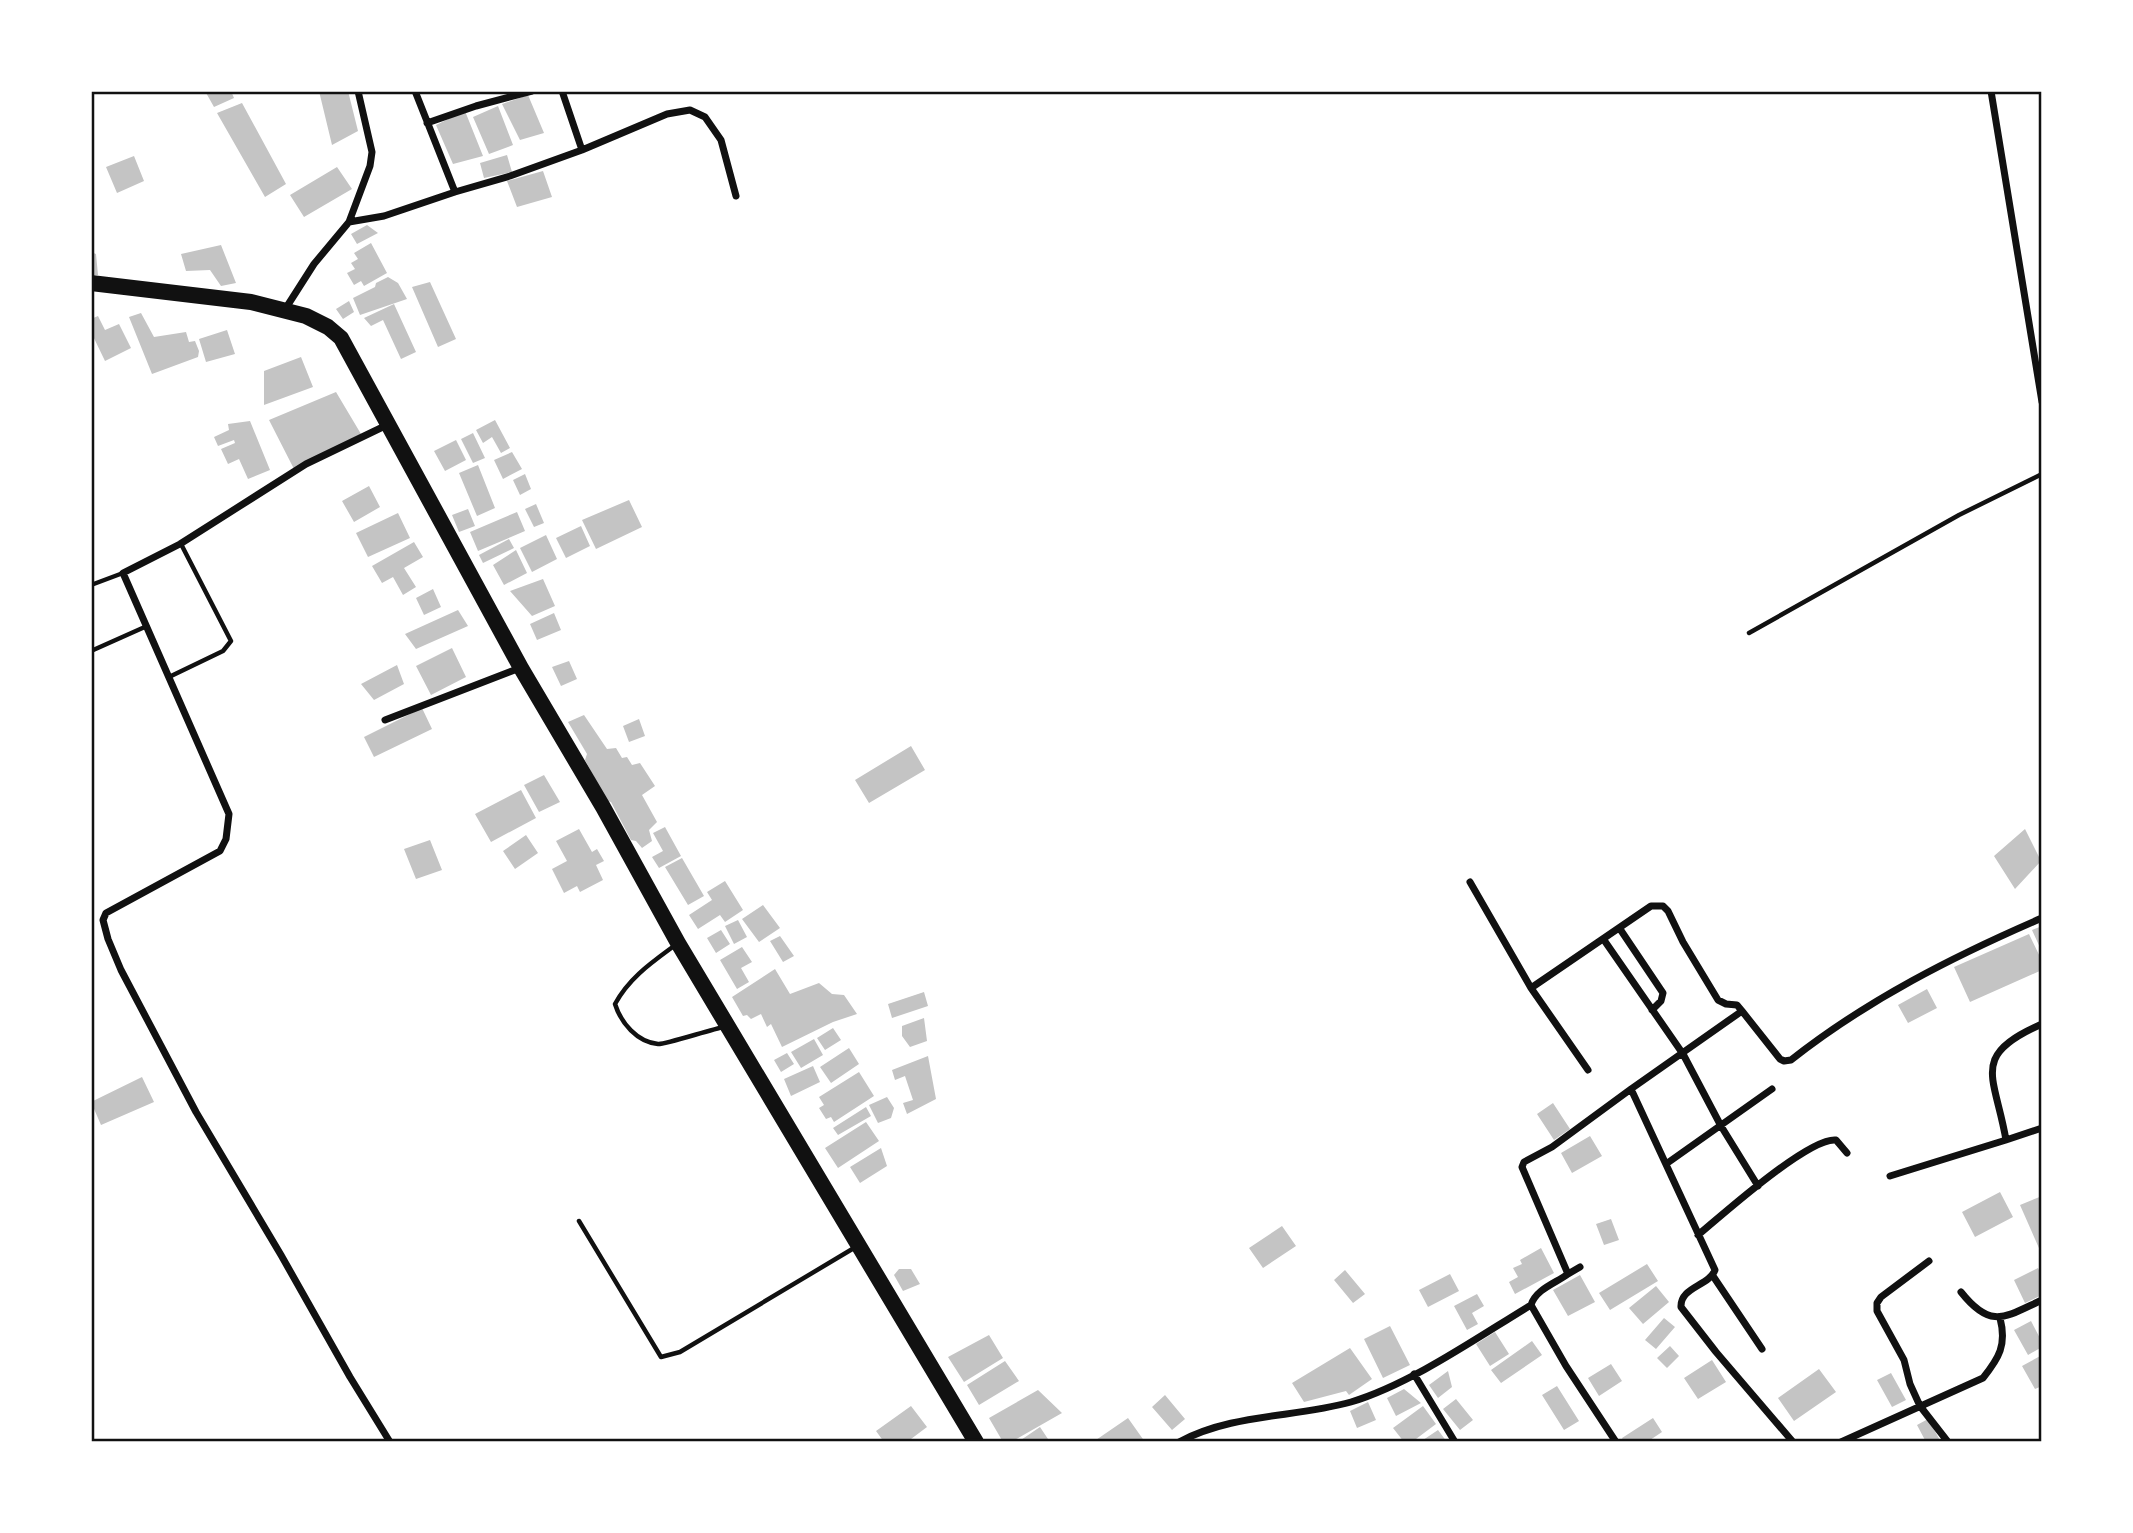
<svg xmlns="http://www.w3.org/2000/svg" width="2133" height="1533" viewBox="0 0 2133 1533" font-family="Poppins,sans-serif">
<rect width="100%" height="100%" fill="#fff"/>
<!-- building -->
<path fill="#c4c4c4" d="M205 91H231L234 98 214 107Z
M319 91H348L358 131 332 145Z
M528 95 544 133 520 140 502 104Z
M242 103 286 184 265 197 217 113Z
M498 106 513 145 489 154 473 117Z
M465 111 483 156 453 164 436 125Z
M507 155 512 172 484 178 480 163Z
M134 156 144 181 117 193 106 167Z
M337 167 352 189 304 217 290 195Z
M543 171 552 197 517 207 507 181Z
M367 225 378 233 357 244 351 234Z
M371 243 387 273 364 286 361 281 354 285 347 273 355 269 351 263 358 259 354 253Z
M221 245 236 283 221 286 210 270 186 271 181 254Z
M91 252 96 254 98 275H91Z
M388 277 398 283 407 299 360 315 353 298 375 287 376 283Z
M430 282 456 339 438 347 412 287Z
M349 301 354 312 343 319 336 309Z
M394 304 416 352 401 359 383 320 371 326 364 318Z
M141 313 154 337 186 332 189 342 195 341 199 351 198 357 152 374 129 317Z
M98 316 105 330 119 324 131 348 105 361 91 332V319Z
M227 330 235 354 206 362 199 339Z
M301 357 313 387 264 405V371Z
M336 392 361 434 294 469 269 420Z
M495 420 510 448 501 453 492 437 483 443 476 430Z
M250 421 270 470 248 479 239 459 228 464 221 449 235 443 234 440 218 446 214 437 229 430 228 424Z
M473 433 485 458 473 463 461 439Z
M456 440 466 460 445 471 434 451Z
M512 452 522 469 503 479 494 460Z
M478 465 495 508 477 516 459 473Z
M525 474 531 489 520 495 513 480Z
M369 486 380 507 354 522 342 501Z
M629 500 642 527 596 549 582 520Z
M536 504 544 523 534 527 525 509Z
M468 509 475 526 459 532 452 515Z
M517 512 525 531 478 551 470 532Z
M398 513 410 538 368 557 356 533Z
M581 526 590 546 566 558 556 538Z
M546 535 557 559 532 572 520 548Z
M509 539 514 548 483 563 479 555Z
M414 542 423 557 404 568 416 587 403 595 393 577 382 583 372 566Z
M516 550 527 573 504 585 493 565Z
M543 579 555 606 532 616 510 591Z
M433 589 441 607 424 615 416 598Z
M458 610 468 626 416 649 405 634Z
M554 613 561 630 537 640 530 624Z
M452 648 466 677 431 695 416 666Z
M569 661 577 679 561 686 552 667Z
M397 665 404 684 374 700 361 684Z
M422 708 432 729 374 757 364 737Z
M584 715 607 749 616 748 622 758 627 757 632 765 640 763 655 786 642 795 657 822 649 830 652 841 642 848 636 841 631 840 611 802 607 801 585 760 587 754 568 722Z
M639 719 645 736 629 742 623 726Z
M911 746 925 770 869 803 855 780Z
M544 775 560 802 539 812 524 785Z
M521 790 536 818 491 842 475 814Z
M665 827 681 856 659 868 652 857 663 851 653 833Z
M579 829 592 852 597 849 604 861 596 865 603 880 580 892 577 886 564 893 552 869 567 861 556 841Z
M2025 829 2041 861 2015 889 1994 856Z
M526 835 538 853 515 869 503 851Z
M430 840 442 870 416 879 404 849Z
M682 858 704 896 688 905 665 867Z
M725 881 743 910 725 922 720 915 698 929 689 915 712 900 707 892Z
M763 905 780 928 759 942 742 919Z
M738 920 747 937 734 944 725 926Z
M2042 926V952L2032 930Z
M721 930 730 944 716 953 707 938Z
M2029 934 2042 961V970L1970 1002 1954 967Z
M780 936 794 956 783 962 770 941Z
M742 947 752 962 741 968 749 982 737 989 720 960Z
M775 969 790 994 819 983 832 994 844 995 857 1014 833 1022 782 1047 771 1024 767 1027 761 1014 751 1019 747 1015 743 1016 732 997Z
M1927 989 1937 1008 1908 1023 1898 1005Z
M924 992 928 1006 892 1018 888 1004Z
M924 1018 927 1041 910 1047 902 1036V1026Z
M833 1028 841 1040 825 1050 817 1038Z
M814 1039 823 1055 801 1068 791 1052Z
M849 1048 859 1064 831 1083 820 1067Z
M787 1053 794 1064 781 1072 774 1060Z
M928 1056 936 1099 907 1114 903 1103 913 1100 905 1076 895 1080 892 1070Z
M813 1066 820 1082 791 1096 784 1079Z
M859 1072 874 1096 834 1122 831 1117 826 1119 819 1108 824 1105 819 1097Z
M142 1077 154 1102 101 1125 91 1102Z
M887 1097 894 1108 891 1118 878 1123 869 1105Z
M1553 1103 1570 1129 1554 1140 1537 1114Z
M866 1107 871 1116 838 1135 833 1128Z
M866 1122 879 1141 838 1168 825 1148Z
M1590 1136 1602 1156 1572 1173 1561 1153Z
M881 1148 887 1166 860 1183 850 1167Z
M2000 1192 2013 1217 1975 1237 1962 1212Z
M2042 1196V1255L2020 1205Z
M1611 1219 1619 1240 1604 1245 1596 1224Z
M1282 1226 1296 1246 1263 1268 1249 1248Z
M1541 1248 1554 1273 1515 1294 1509 1282 1518 1277 1513 1268 1522 1264 1520 1260Z
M1647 1264 1658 1281 1610 1310 1599 1293Z
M2038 1268 2042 1276V1295L2025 1303 2014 1280Z
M899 1269H911L920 1284 903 1291 894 1275Z
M1345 1270 1365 1294 1353 1303 1334 1280Z
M1450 1274 1459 1291 1428 1307 1419 1290Z
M1580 1275 1595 1302 1568 1316 1553 1290Z
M1656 1286 1669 1302 1643 1324 1629 1308Z
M1477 1294 1484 1306 1472 1313 1478 1324 1467 1330 1454 1306Z
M1664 1318 1675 1327 1656 1349 1645 1340Z
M2031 1321 2042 1342V1347L2028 1355 2014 1330Z
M1390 1326 1410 1365 1383 1378 1364 1339Z
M1495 1332 1509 1354 1490 1366 1476 1344Z
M989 1335 1003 1358 964 1382 948 1357Z
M1532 1341 1542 1355 1501 1383 1491 1370Z
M1670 1346 1679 1356 1667 1368 1657 1358Z
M1350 1348 1372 1379 1349 1395 1346 1391 1304 1402 1292 1383Z
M2042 1355V1386L2035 1389 2022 1366Z
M1712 1360 1726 1382 1698 1399 1684 1378Z
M1005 1361 1019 1381 979 1405 967 1385Z
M1611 1364 1622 1381 1599 1396 1588 1378Z
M1819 1369 1836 1392 1794 1421 1778 1398Z
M1448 1371 1452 1387 1438 1398 1429 1385Z
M1891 1373 1906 1400 1892 1407 1877 1380Z
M1557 1386 1579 1421 1564 1430 1542 1395Z
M1404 1389 1421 1403 1396 1416 1387 1398Z
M1038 1390 1062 1413 1011 1442H1003L989 1418Z
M1165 1395 1185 1419 1172 1430 1152 1407Z
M1456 1399 1473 1420 1460 1430 1443 1409Z
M1368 1402 1376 1420 1357 1428 1350 1411Z
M911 1406 927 1427 907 1442H884L876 1431Z
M1423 1406 1436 1424 1412 1442H1404L1393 1428Z
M1128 1418 1145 1442H1093Z
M1653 1418 1662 1432 1647 1442H1624L1622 1438Z
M1928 1419 1941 1442H1926L1917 1425Z
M1040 1427 1050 1442H1018Z
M1438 1430 1447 1442H1420Z"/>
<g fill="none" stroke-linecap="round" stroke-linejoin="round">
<!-- service -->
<path stroke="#111" stroke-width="4.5" d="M91 585 123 573
M1749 633 1959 515 2042 474
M91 651 147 626
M169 677 223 651 231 641 181 544
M674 946C651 963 629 978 615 1004 621 1023 637 1042 658 1044 664 1045 712 1029 724 1027
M579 1221 661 1357 680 1352 854 1248"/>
<!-- minor -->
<path stroke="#111" stroke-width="7" d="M415 91 455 192
M562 91 582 150
M1991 91 2042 402
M427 123 476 106 532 91
M349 222 370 166 372 152 358 91
M284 311 314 264 349 222 384 216 455 192 510 176 582 150 667 114 690 110 705 117 721 140 736 196
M387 425 306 464 180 544 123 573 229 814 226 839 220 851 106 913 103 920 108 939 121 970 196 1112 281 1255 350 1377 390 1442
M385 720 520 668
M1470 882 1531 988 1588 1070
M1620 929 1663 993 1661 1001 1652 1010
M1604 940 1683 1054 1721 1126 1758 1186
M1531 988 1651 906H1663L1668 911 1683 942 1718 1000 1726 1004 1737 1005 1742 1011
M2006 1140 2042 1128
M1666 1164 1772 1089
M1890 1176 2006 1140C1995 1075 1969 1056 2042 1024
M1698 1235C1722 1215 1809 1137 1836 1140L1847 1153
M1929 1261 1881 1297 1877 1303V1311L1904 1360 1910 1384 1920 1406 1948 1442
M1568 1274 1580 1267
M1713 1276 1762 1349
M1961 1292C1991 1330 2005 1317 2042 1300
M1414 1374 1455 1442
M1179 1442C1233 1413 1294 1418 1351 1402 1411 1384 1478 1337 1531 1305
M1616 1442 1566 1366 1531 1305C1536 1289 1556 1283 1568 1274L1522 1167 1524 1162 1552 1147 1631 1089
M1793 1442 1716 1352 1681 1307C1680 1287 1709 1286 1715 1270L1631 1089 1742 1011 1780 1059 1784 1061 1791 1060C1867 1000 1954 956 2042 918
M1841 1442 1983 1378C1999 1358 2007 1345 2000 1318"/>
<!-- trunk -->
<path stroke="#111" stroke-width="16" d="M91 283 251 302 306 316 328 327 341 338 521 668 603 807 678 943 976 1442"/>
</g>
<!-- border -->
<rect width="2133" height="1533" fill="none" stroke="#ffffff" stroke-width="186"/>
<rect x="93" y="93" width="1947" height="1347" fill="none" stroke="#111" stroke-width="2.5"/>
</svg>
